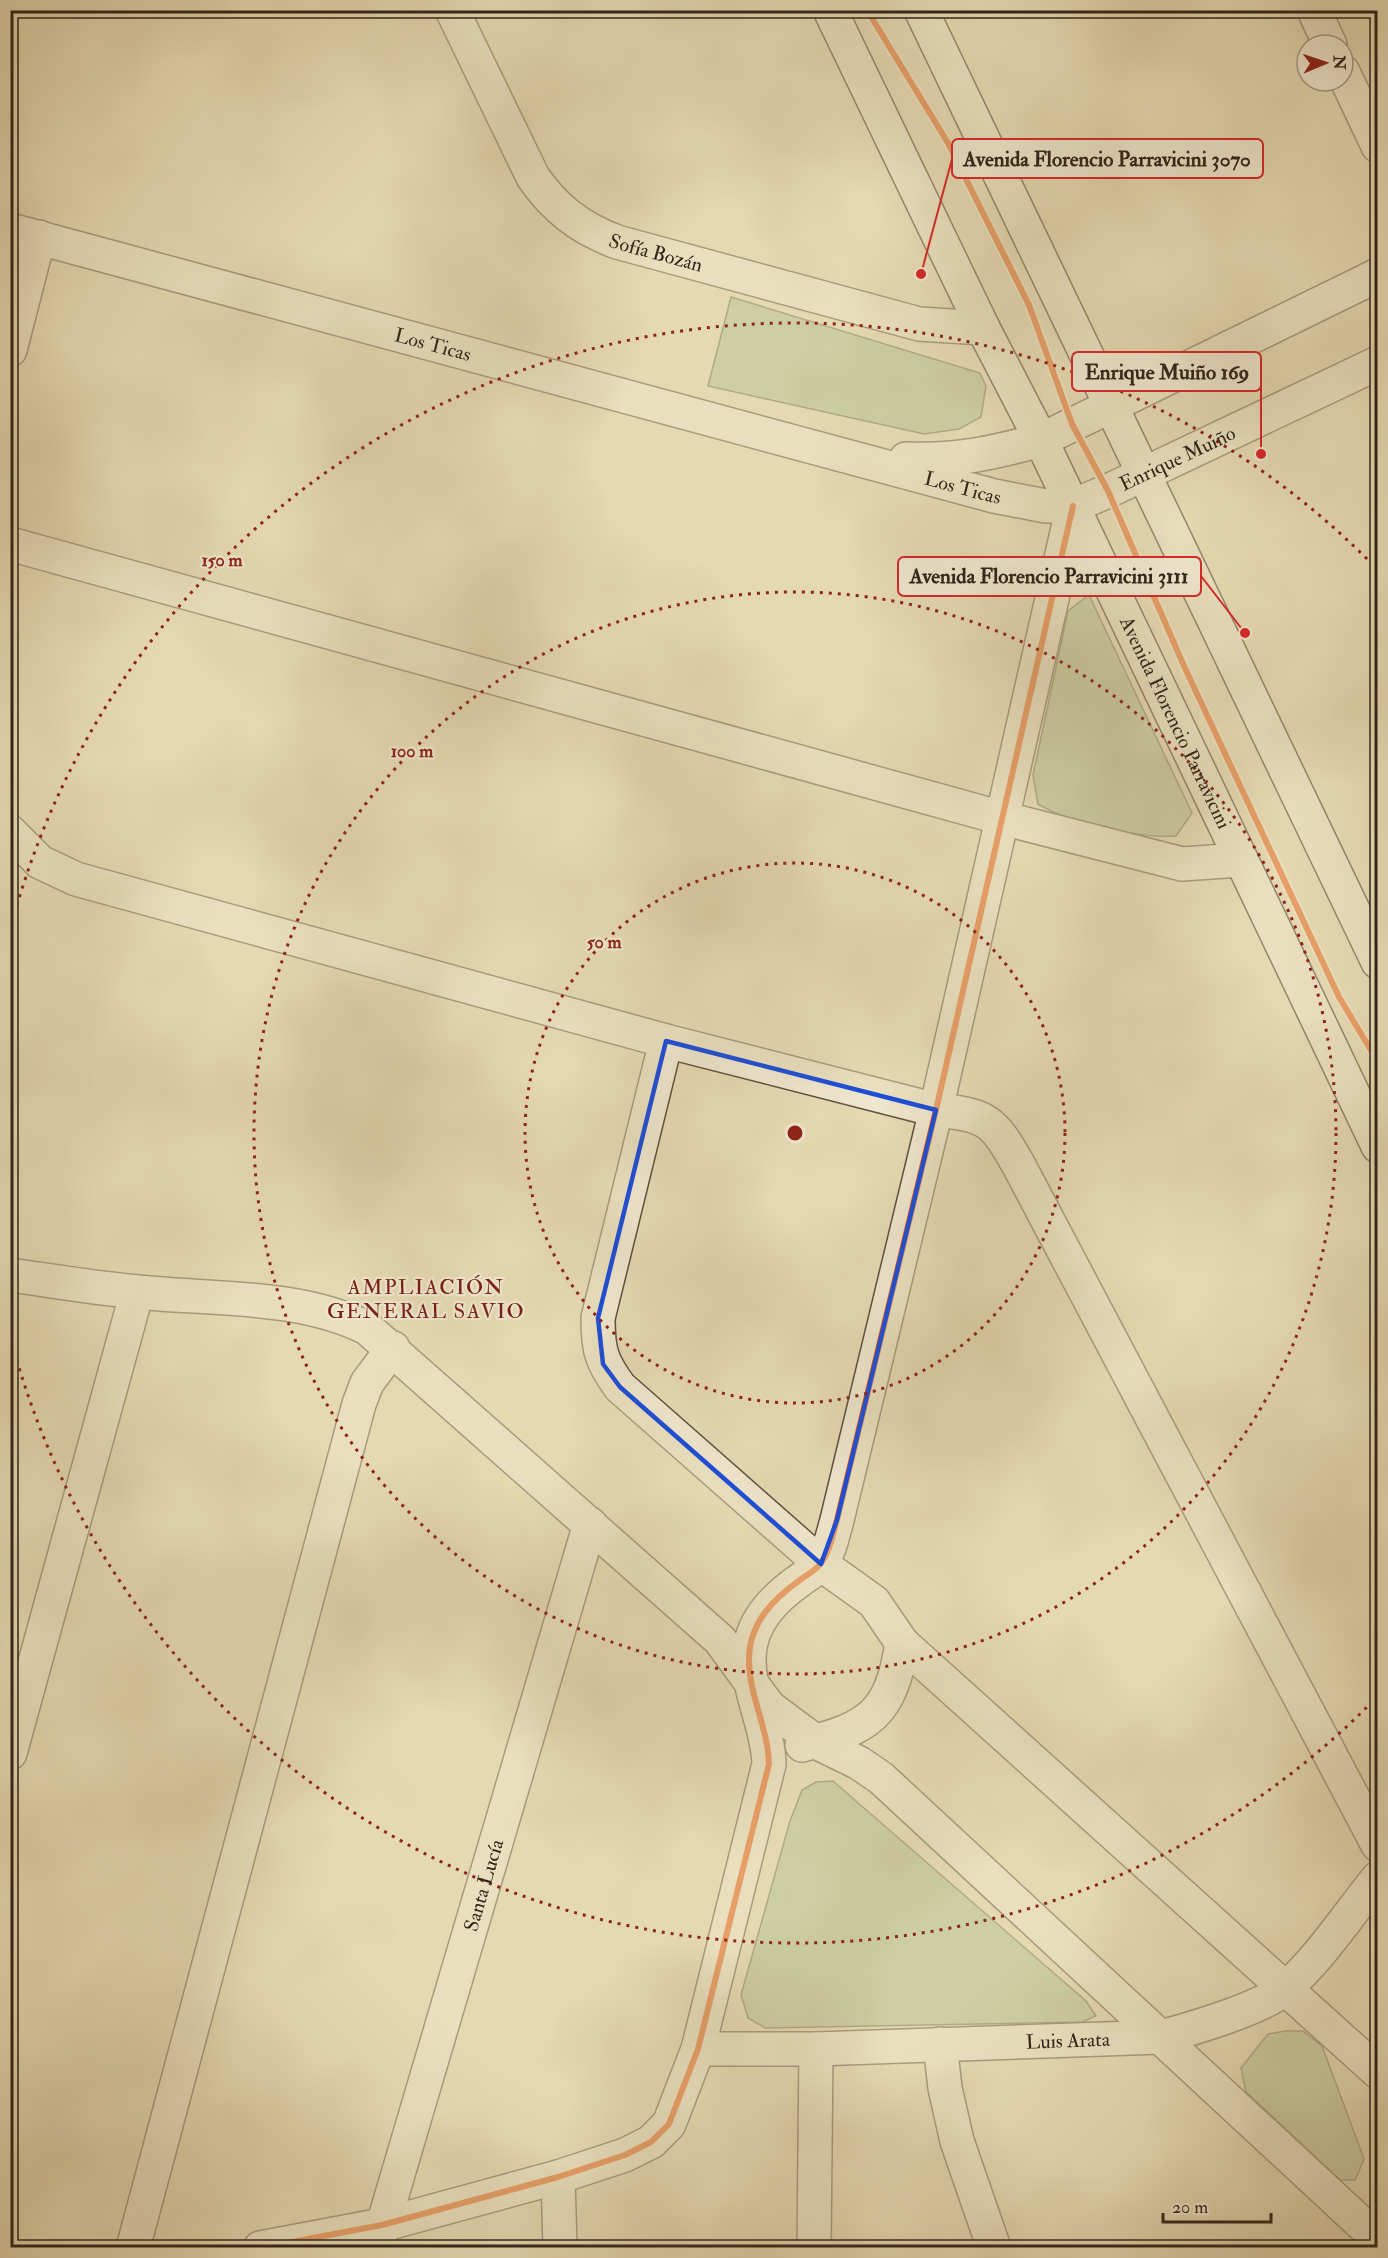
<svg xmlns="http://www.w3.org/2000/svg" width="1388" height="2258" viewBox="0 0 1388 2258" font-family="'IM FELL Double Pica',serif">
<rect width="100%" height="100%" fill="#e5d9b2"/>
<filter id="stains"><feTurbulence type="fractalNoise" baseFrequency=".00333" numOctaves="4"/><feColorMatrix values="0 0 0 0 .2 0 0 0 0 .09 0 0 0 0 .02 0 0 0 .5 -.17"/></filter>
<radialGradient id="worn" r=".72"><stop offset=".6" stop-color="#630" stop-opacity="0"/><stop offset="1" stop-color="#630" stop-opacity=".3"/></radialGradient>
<!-- park -->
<path fill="#afc090" stroke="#707254" stroke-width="1.5" d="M731 297 980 373 986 386 981 417 959 429 924 434 708 386Z
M1089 595 1192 813 1176 836C1142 839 1067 822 1038 804L1033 775 1068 611Z
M833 1781 1086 2001 1096 2016 1082 2022 765 2028 748 2018 741 1995 790 1821 802 1790 816 1782Z
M1285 2031H1303L1322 2046 1364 2159 1355 2180H1340L1246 2092 1241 2068 1268 2034Z"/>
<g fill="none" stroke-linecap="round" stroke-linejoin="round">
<!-- street casing -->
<g stroke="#5e513f" stroke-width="36">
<g id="street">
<path id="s1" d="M452 10 533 177C555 209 580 228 617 242L919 324 983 328"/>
<path d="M1314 10 1330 45"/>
<path d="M1343 72 1378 146"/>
<path id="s2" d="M10 230 994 496 1046 506H1073L1108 491 1378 363"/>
<path d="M10 350 39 237"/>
<path d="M906 459C958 461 992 453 1041 440L1378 275"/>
<path d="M10 544 1002 818 1182 864 1240 860"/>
<path d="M10 832 40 862 76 879 666 1041 936 1110C987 1115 993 1120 1018 1164L1378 1845"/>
<path d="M666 1041 598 1318C598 1350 601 1361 620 1387L821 1564 874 1602 902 1643 1378 2072"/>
<path d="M10 1275C53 1281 95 1288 138 1292 213 1300 298 1294 367 1328L720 1640 769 1707 816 1742 859 1763 881 1778 1378 2239"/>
<path d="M802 1745C869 1728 891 1715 902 1643"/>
<path d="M10 1753 137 1292"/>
<path d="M940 2044 945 2088 957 2141 994 2248"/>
<path id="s3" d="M698 2049H816L1161 2037C1191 2029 1263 2008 1286 1988 1321 1957 1348 1915 1378 1878"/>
<path d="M558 2177 560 2248"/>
<path id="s4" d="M378 2242 590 1524"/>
<path d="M133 2248 359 1404 367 1383 393 1348"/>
<path d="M260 2248 382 2225 558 2177 625 2155 651 2142 669 2124 698 2049 769 1764C768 1727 748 1694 749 1657 750 1623 773 1599 800 1580 806 1575 817 1570 821 1563 830 1551 833 1534 837 1520L936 1110 1073 506"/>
<path d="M814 2248 816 2049"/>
</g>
</g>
<!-- secondary casing -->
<g stroke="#312419" stroke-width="36">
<g id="secondary">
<path id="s5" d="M830 10 983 328 1041 440 1378 1146"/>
<path d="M921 10 1378 962"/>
</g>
</g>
<!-- street -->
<use href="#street" stroke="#eee6cd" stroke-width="33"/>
<!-- secondary -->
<use href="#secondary" stroke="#eee6cd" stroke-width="33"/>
<!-- cycleway casing -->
<g stroke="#eee6cd" stroke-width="10">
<path id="cycleway" d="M867 10 948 143 1029 305 1072 424 1108 491 1184 666 1339 997 1378 1062
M260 2248 382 2225 558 2177 625 2155 651 2142 669 2124 698 2049 769 1764C768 1727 748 1694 749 1657 750 1623 773 1599 800 1580 806 1575 817 1570 821 1563 830 1551 833 1534 837 1520L936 1110 1073 506"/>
</g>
<!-- cycleway -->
<use href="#cycleway" stroke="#e8590c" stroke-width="6"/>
</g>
<!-- marked area -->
<path d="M0 0H1388V2258H0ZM666 1041 936 1110 837 1520 821 1564 620 1387 603 1364 598 1318Z" fill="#e5d9b2" fill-opacity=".55" fill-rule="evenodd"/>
<path fill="none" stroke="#1d4ed8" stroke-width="4.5" stroke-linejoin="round" d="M666 1041 936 1110 837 1520 821 1564 620 1387 603 1364 598 1318Z"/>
<!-- distance rings -->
<g fill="none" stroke="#8f2418" stroke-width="3" stroke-dasharray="3 6">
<circle cx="795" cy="1133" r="270"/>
<circle cx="795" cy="1133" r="541"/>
<path d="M1373 1701A811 811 0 0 1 12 1343M12 923A811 811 0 0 1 1373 565"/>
</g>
<g text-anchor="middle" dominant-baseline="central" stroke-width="4.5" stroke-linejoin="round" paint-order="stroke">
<!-- street labels -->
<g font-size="20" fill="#312419" stroke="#eee6cd">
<text stroke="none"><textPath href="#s1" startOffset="334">Sofía Bozán</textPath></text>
<text stroke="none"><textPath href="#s2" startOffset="438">Los Ticas</textPath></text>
<text stroke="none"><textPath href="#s2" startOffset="1214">Enrique Muiño</textPath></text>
<text stroke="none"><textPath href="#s2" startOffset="987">Los Ticas</textPath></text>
<text stroke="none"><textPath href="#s5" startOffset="792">Avenida Florencio Parravicini</textPath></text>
<text stroke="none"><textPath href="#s4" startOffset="372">Santa Lucía</textPath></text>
<text stroke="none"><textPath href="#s3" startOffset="370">Luis Arata</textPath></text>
</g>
<!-- neighbourhood labels -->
<g font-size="21" letter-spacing="1.5" fill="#7a1f14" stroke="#eee6cd">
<text x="426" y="1287">AMPLIACIÓN<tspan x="426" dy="24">GENERAL SAVIO</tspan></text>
</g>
</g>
<circle cx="795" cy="1133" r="9" fill="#8f2418" stroke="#eee6cd" stroke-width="3"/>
<g font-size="18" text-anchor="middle" font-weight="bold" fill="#8f2418" stroke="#eee6cd" stroke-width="4.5" stroke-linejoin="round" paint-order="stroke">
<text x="222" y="566">150 m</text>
<text x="412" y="757">100 m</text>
<text x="604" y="948">50 m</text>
</g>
<!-- callouts -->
<path fill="none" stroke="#d62828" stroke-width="2" d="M921 274L952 159M1261 454L1261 372M1245 633L1201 576"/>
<g fill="#d62828" stroke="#eee6cd" stroke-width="2">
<circle cx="921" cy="274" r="6"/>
<circle cx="1261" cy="454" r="6"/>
<circle cx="1245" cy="633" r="6"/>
</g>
<g fill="#eee6cd" stroke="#d62828" stroke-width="2">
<rect x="952" y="139" width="311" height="39" rx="6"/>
<rect x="1072" y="352" width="189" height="39" rx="6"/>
<rect x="898" y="557" width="303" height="39" rx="6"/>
</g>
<g font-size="21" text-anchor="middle" font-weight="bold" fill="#312419">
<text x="1107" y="166">Avenida Florencio Parravicini 3070</text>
<text x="1167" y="379">Enrique Muiño 169</text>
<text x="1049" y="583">Avenida Florencio Parravicini 3111</text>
</g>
<!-- margin -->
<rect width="1388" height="2258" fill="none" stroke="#e5d9b2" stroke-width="36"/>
<rect x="12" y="12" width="1364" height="2234" fill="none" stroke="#312419" stroke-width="3"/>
<rect x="18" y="18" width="1352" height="2222" fill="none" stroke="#312419" stroke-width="1.5"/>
<!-- north arrow -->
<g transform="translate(1325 63) rotate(88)"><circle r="28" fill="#eee6cd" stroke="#a29885" stroke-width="1.5"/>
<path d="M0-4.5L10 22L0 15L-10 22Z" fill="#8f2418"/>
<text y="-9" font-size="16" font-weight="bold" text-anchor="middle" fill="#312419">N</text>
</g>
<!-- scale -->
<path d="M1163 2213v9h108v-9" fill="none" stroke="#312419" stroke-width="3"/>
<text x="1172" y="2213" font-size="18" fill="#312419" stroke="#eee6cd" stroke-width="4.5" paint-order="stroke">20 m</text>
<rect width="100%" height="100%" filter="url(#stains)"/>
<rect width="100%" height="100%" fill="url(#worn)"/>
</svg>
